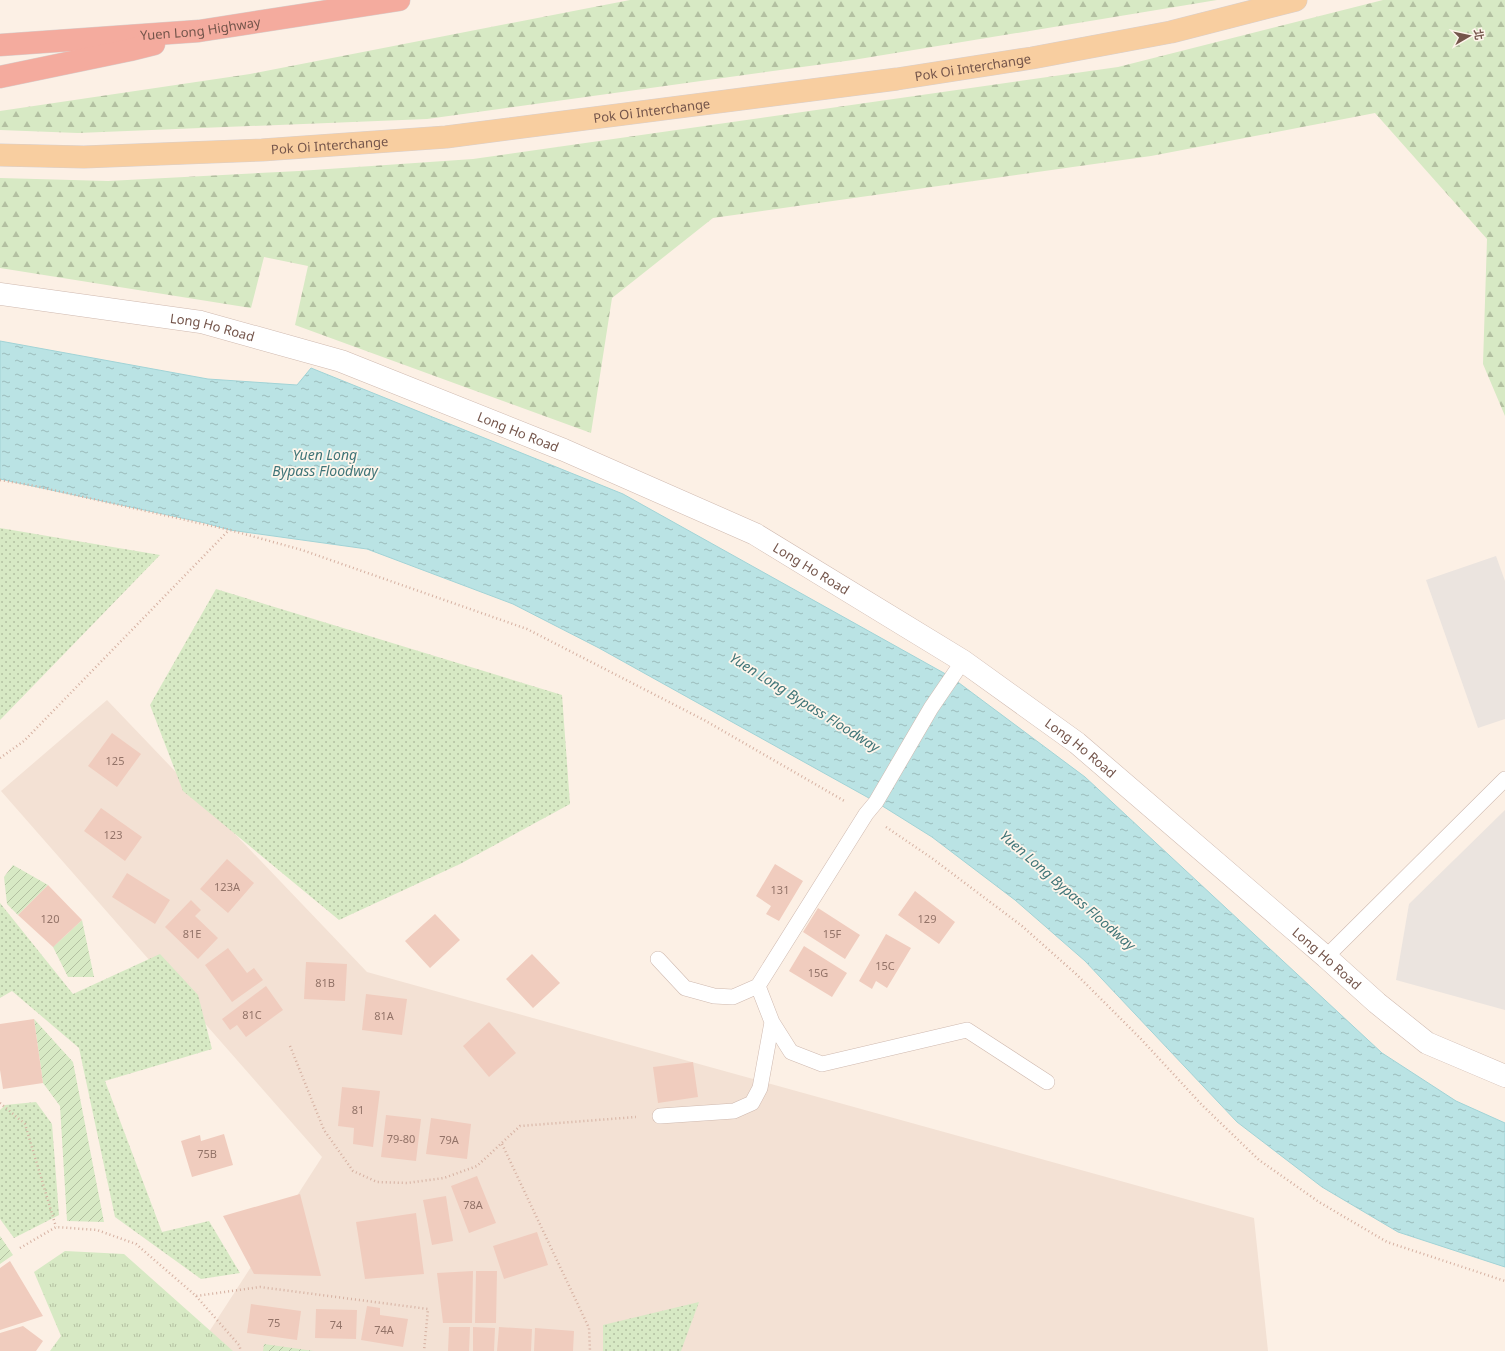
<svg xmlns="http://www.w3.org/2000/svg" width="1505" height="1351" viewBox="0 0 1505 1351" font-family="'Noto Sans','Noto Sans TC',sans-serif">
<defs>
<pattern id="grass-dots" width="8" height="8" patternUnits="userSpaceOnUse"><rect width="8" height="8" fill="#d7e9c4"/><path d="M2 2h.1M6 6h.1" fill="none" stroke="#b3c0a1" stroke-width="1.8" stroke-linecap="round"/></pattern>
<pattern id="forest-firs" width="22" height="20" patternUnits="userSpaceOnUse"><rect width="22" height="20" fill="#d7e9c4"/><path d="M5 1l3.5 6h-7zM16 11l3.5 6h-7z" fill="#b3c0a1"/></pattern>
<pattern id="park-tufts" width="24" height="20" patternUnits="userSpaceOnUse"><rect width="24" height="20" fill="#d7e9c4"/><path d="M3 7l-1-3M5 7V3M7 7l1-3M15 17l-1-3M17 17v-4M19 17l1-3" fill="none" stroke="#b3c0a1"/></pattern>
<pattern id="garden-furrows" width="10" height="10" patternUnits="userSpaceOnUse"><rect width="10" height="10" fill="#d7e9c4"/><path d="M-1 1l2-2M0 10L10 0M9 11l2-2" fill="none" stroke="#b3c0a1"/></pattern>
<pattern id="water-ripples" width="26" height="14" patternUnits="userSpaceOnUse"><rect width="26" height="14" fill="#bae3e4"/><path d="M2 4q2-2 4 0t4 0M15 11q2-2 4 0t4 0" fill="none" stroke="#9cbbbb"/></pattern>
</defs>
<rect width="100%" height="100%" fill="#fcf0e5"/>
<!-- residential -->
<path fill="#f3e1d4" d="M107 700 367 972 1254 1218 1268 1351H201L207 1335 322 1157 1 791Z"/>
<!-- industrial -->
<path fill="#ebe4df" d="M1496 556 1505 581V719L1478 728 1426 580Z
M1505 810V1010L1396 980 1409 904Z"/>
<!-- grass -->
<path fill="url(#grass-dots)" d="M0 528 160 555 0 720Z
M216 589 562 695 570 804 460 864 339 920 183 791 150 705Z
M0 903 73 994 160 954 198 995 212 1049 105 1081 162 1232 209 1221 240 1273 201 1279 115 1217 79 1048 12 991 0 998Z
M36 1102 52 1124 59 1215 14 1238 0 1219V1110L5 1105Z
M699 1302 681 1351H603V1325Z"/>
<!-- forest -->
<path fill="url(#forest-firs)" d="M630 0H1217L853 60 427 119 78 133 0 130V111L250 74Z
M1383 0H1505V416L1483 364 1487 239 1375 113 1151 156 713 218 612 298 591 433 295 325 308 266 264 257 251 308 0 268V178L108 181 299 171 473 159 1118 67Z"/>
<!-- park -->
<path fill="url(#park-tufts)" d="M65 1251 124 1254 233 1351H50L61 1336 34 1272Z"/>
<!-- garden -->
<path fill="url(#garden-furrows)" d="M13 865 48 885 18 915 7 904 4 877Z
M82 920 94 977H68L53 947Z
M34 1019 73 1062 104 1222 67 1221 60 1106 43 1083Z
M0 1236 13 1255 0 1264Z
M264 1344 314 1351H263Z"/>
<!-- water -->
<path fill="url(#water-ripples)" stroke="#a1d3d6" d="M0 341 208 379 297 385 311 368 623 494 951 677 1085 777 1382 1053 1456 1101 1505 1123V1267L1398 1232 1322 1187 1237 1122 1085 961 1015 900 932 837 876 802 599 648 513 604 367 549 230 530 205 523 0 479Z"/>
<!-- building -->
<path fill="#f0ccbe" d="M112 733 141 754 117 787 88 766Z
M101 808 142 837 125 861 84 831Z
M227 859 254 883 228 913 200 889Z
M775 864 803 881 779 921 766 914 771 906 756 896Z
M127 873 170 900 155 924 112 897Z
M48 885 82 920 53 947 18 915Z
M915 891 955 922 939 944 898 915Z
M191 900 201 910 195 916 218 938 198 959 165 927Z
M818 908 860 935 845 959 803 932Z
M435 914 460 940 430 968 405 941Z
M886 934 911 948 887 988 876 981 872 989 859 981Z
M804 946 847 973 832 997 789 971Z
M228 948 247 973 254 968 263 980 232 1002 205 965Z
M532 954 560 983 533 1008 506 979Z
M306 962 347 964 345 1001 304 999Z
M266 986 283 1010 246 1037 237 1025 230 1030 222 1019Z
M366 994 407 999 402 1035 362 1030Z
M34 1019 43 1083 3 1089 0 1070V1024Z
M489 1022 516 1053 489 1077 463 1046Z
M693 1062 698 1097 658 1103 653 1067Z
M342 1087 380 1091 373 1147 353 1144 354 1128 338 1126Z
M386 1115 421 1119 416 1161 381 1157Z
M431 1118 471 1124 467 1159 426 1154Z
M224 1134 233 1165 192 1177 181 1141 200 1135 201 1141Z
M477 1176 496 1223 469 1233 451 1186Z
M300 1194 321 1276 254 1274 223 1216Z
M446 1196 453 1241 432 1245 423 1200Z
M416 1213 424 1274 365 1279 356 1222Z
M537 1232 548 1265 504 1279 493 1246Z
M10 1261 43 1316 0 1330V1268Z
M473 1271 472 1323H443L437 1273Z
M476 1271H497L496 1323H475Z
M251 1304 301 1311 297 1340 247 1333Z
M367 1306 380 1308V1315L408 1319 403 1347 361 1340Z
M316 1309 357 1310 356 1339 315 1338Z
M23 1326 43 1341 36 1351H0V1333Z
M449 1327H470L469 1351H448Z
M473 1327 495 1328 494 1351H473Z
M499 1327 532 1329 531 1351H497Z
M535 1328 574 1331 573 1351H534Z"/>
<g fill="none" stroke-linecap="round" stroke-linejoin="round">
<!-- service casing -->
<g stroke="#cfb9af" stroke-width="16">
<path id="service" d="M963 661 931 708 876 802 866 814 758 986 772 1022 791 1052 822 1064 967 1030 1047 1082
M1326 957 1505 779
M658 959 685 988 714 996 733 997 758 986
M660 1116 734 1111 752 1103 760 1088 772 1022"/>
</g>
<!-- minor casing -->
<g stroke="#cfb9af" stroke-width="23">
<g id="minor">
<path id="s1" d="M0 294 201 322 341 361 564 450 755 534 963 661 1077 743 1326 957 1377 1003 1427 1043 1505 1076"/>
</g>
</g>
<!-- primary casing -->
<g stroke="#d8cfcd" stroke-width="23">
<g id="primary">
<path id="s2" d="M0 155 84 157 262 150 446 137 897 79 1032 58 1171 32 1296 0"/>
</g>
</g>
<!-- motorway casing -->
<g stroke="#d8cfcd" stroke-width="23">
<g id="motorway">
<path id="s3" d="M0 45 199 31 399 0"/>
<path d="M0 77 130 50 154 44"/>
</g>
</g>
<!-- path -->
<path stroke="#d5b0a1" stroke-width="2.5" stroke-dasharray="1 3" stroke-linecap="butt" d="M0 480 35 486 230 530 302 550 527 629 704 720 846 802
M0 758 24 741 229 530
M886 827 933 859 1022 926 1076 974 1140 1038 1202 1105 1259 1160 1319 1202 1387 1242 1505 1281
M290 1046 324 1130 353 1171 377 1182 407 1183 444 1178 477 1166 520 1126 636 1117
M0 1103 25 1124 56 1227
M502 1144 589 1328 590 1351
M20 1248 56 1227 97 1230 136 1244 196 1296 260 1287 428 1309 424 1351
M196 1296 239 1345 241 1351"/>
<!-- service -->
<use href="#service" stroke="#fff" stroke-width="15"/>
<!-- minor -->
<use href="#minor" stroke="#fff" stroke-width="22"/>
<!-- primary -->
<use href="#primary" stroke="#f8cea0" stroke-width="22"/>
<!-- motorway -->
<use href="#motorway" stroke="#f4ab9e" stroke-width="22"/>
</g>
<g text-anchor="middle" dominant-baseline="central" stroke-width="3.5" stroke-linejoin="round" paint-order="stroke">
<!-- number labels -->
<g font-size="11" fill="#937368">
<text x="115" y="760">125</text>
<text x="113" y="834">123</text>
<text x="227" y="886">123A</text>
<text x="780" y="889">131</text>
<text x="50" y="918">120</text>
<text x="927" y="918">129</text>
<text x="192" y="933">81E</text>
<text x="832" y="933">15F</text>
<text x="885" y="965">15C</text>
<text x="818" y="972">15G</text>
<text x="325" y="982">81B</text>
<text x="252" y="1014">81C</text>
<text x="384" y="1015">81A</text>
<text x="358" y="1109">81</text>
<text x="401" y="1138">79-80</text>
<text x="449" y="1139">79A</text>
<text x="207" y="1153">75B</text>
<text x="473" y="1204">78A</text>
<text x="274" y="1322">75</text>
<text x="336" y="1324">74</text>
<text x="384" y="1329">74A</text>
</g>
<!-- street labels -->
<g font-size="13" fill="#74554b" stroke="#fef5eb">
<text stroke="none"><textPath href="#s3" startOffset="201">Yuen Long Highway</textPath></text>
<text stroke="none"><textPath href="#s2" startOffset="978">Pok Oi Interchange</textPath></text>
<text stroke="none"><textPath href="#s2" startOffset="654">Pok Oi Interchange</textPath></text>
<text stroke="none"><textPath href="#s2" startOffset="330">Pok Oi Interchange</textPath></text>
<text stroke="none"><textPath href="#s1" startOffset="215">Long Ho Road</textPath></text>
<text stroke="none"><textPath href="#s1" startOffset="539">Long Ho Road</textPath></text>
<text stroke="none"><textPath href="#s1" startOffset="863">Long Ho Road</textPath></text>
<text stroke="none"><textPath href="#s1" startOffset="1187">Long Ho Road</textPath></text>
<text stroke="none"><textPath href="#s1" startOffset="1511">Long Ho Road</textPath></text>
</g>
<!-- water labels -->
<g font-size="14" font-style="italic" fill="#407578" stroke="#fef5eb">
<text x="325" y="454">Yuen Long<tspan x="325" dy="16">Bypass Floodway</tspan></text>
<text transform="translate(805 702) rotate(32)">Yuen Long Bypass Floodway</text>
<text transform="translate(1068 890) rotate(41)">Yuen Long Bypass Floodway</text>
</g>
</g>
<!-- north arrow -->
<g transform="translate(1469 36) rotate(81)" stroke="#fef5eb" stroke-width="3" paint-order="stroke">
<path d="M0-3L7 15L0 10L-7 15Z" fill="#74554b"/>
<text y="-6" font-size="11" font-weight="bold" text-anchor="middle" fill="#74554b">北</text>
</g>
</svg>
